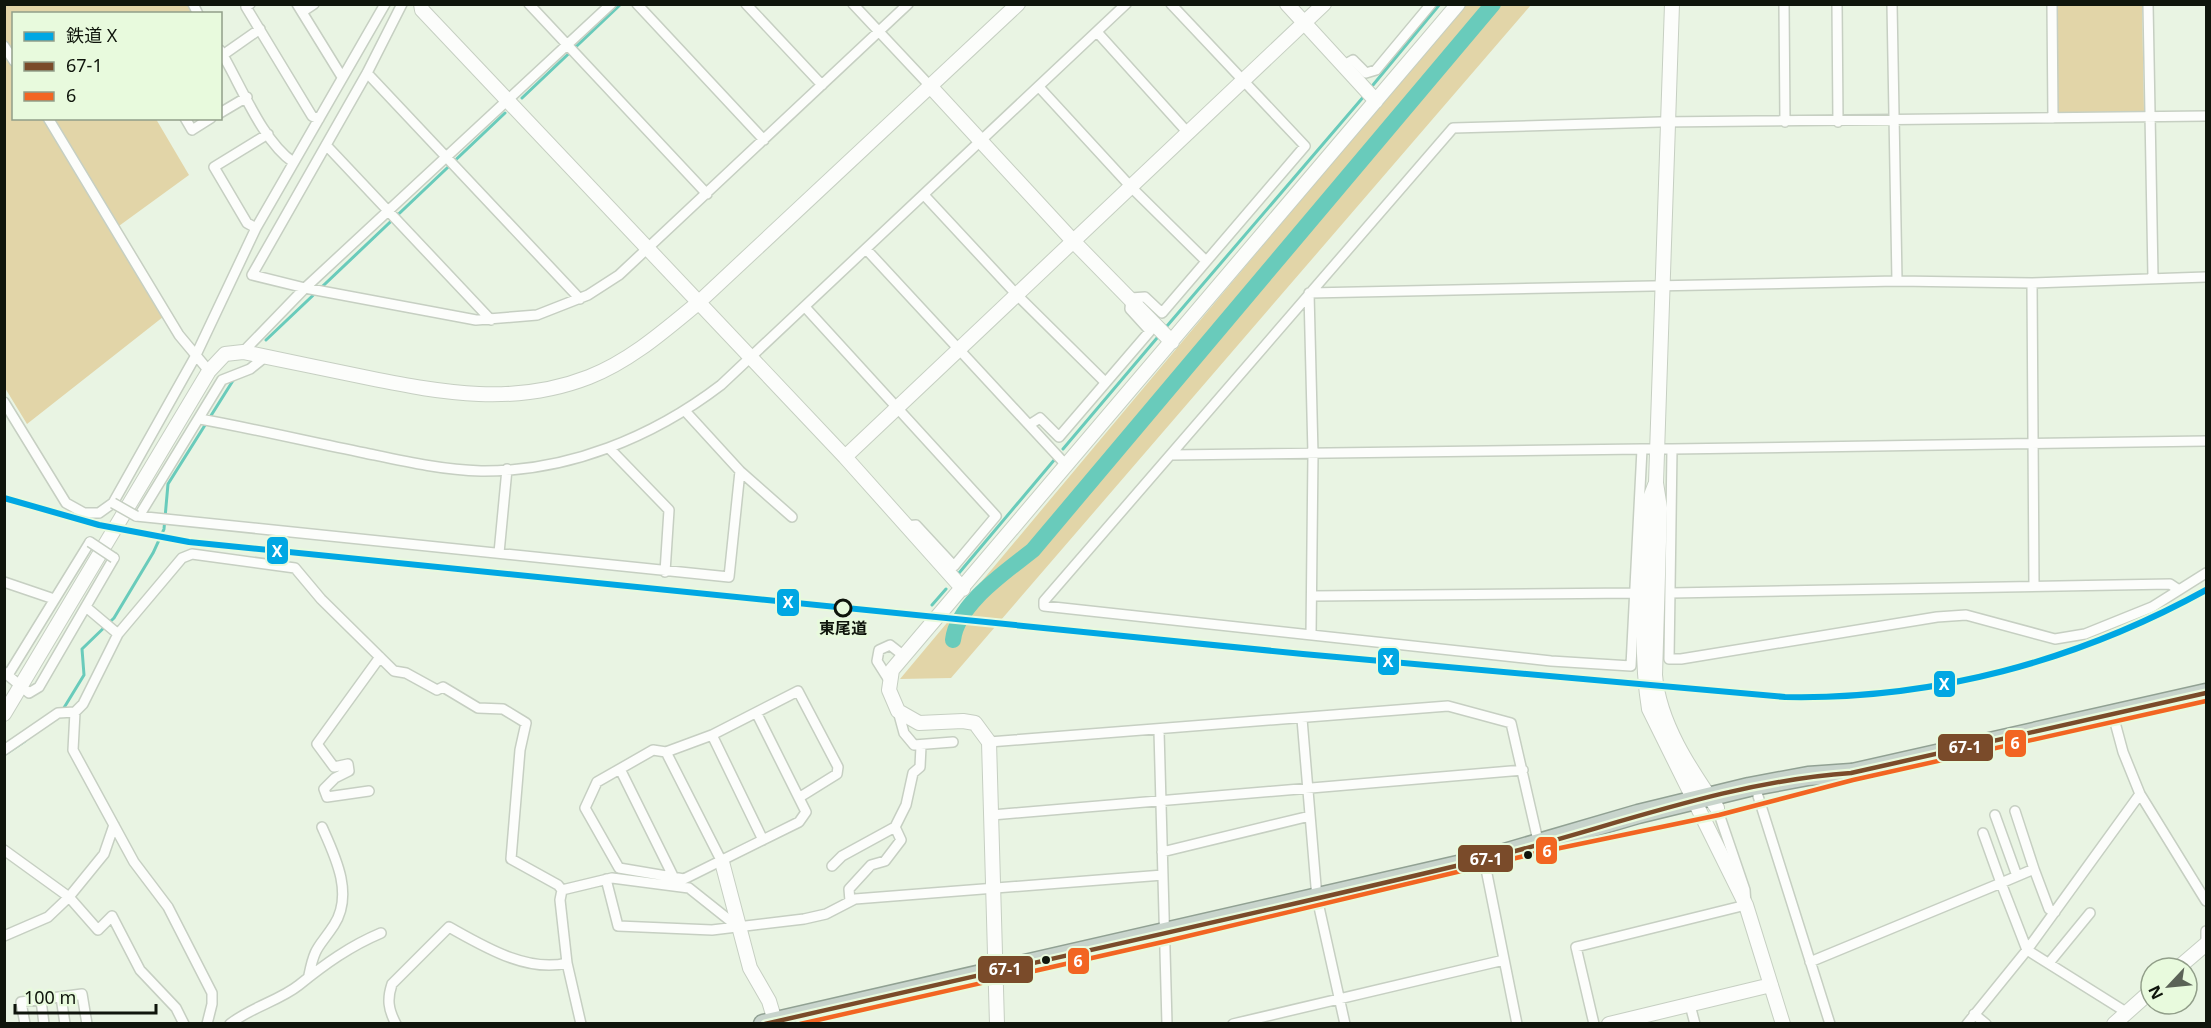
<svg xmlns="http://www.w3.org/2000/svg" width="2211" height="1028" viewBox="0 0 2211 1028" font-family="'Noto Sans','Noto Sans JP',sans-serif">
<rect width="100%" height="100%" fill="#e9f4e3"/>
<!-- green -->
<path fill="#e2d5a8" d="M5 5H202L189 14H14V118L156 119 189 175 112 231 163 317 27 424 5 388Z
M1464 5H1531L951 678 900 679Z
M2057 5H2142L2144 112 2058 113Z"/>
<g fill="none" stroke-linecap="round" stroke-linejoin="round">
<!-- stream -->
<path stroke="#69cbbb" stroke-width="3" d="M1373 85 1440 4
M522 98 621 4
M1167 326 1365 95
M266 340 505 113
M1063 449 1157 338
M959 573 1055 459
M932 605 946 589
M62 711 84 675 82 649 114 618 153 553 164 529 168 484 234 379
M4 755 25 741"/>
<!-- river -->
<path stroke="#69cbbb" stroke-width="16" d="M953 640C957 604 1007 571 1033 550L1493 4"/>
<!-- street casing -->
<g stroke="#c6cfc2" stroke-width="12">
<path id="street" d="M193 4 198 14
M250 4 246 7 312 116 319 119
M297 4 342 77
M402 4 367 73 252 275 305 288 476 320 537 315 588 295 619 275 908 4
M529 4 707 194
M637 4 764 140
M746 4 822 85
M853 4 930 86
M1784 4 1785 122
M1837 4 1838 122
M1892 4 1897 281
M2052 4 2053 118
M2148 4 2153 277
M302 12 314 4
M1097 32 1189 134
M4 46 14 61
M220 50C240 83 262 141 293 162
M220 57 260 29
M1344 65 1353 60 1366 73 1376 70 1431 4
M367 73 580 299
M1039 87 1131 187 1206 261
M220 113 247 97
M2206 116 1660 122 1453 128 1044 601V606L1551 661 1631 666 1642 449H1672L1669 659H1681L1937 617 1966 615 2055 639 2085 634 2152 607 2206 573
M48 118 179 335 209 371
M185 118 192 130 211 118
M326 145 491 320
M924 195 1017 295 1105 382
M256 228 247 223 214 167 268 134
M866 249 1067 466
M2032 283 2034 585
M805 307 996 516 954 566 916 525 905 526
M243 352 305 288 611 4
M4 402 66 503 84 513H99L113 503 195 357 256 228 385 4
M686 412 740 471 792 517
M200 419C255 429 310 442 365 453 403 461 442 470 481 471 568 472 653 437 721 385L1126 4
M1029 425 1040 418 1059 437 1150 331 1130 309 1131 298 1145 297 1162 313 1305 146 1171 4
M609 448 669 510 665 572
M1672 449 2206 441
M1171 455 1642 449
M136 516 729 577 740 471
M139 516 222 380 250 369 265 357
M499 553 507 469
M4 582 54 599
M1671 593 2170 584 2179 590
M1313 596 1634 593
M86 607 118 634
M1311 635 1313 454 1309 293 1897 281 2032 283 2206 277
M4 672 29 693 39 687 114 558
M8 675 90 542
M889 680 877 661 879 650 890 645 904 656
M898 711 904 733 914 745 953 742
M75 712 73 750 134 862 168 907 212 993V1004L207 1024
M2113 715 2123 752 2140 794 2206 901
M1302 719 1317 898 1345 1024
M1159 731 1167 1024
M712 735 763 840
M989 742 1448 706 1511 723 1539 845
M4 750 58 713 75 712 83 704 118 634 182 558 192 554 295 568 321 599 394 671 406 673 437 690 443 687 478 708 503 709 526 723 520 750 511 859 558 885 562 890
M666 752 712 735 798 691 838 767 837 774 800 797
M620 769 673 876
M369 791 327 797 324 789 335 778 349 771 348 764 334 767 317 744 380 657
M1758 796 1830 1024
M2015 811 2034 869
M992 815 1523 770
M1995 815 2017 876
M1983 833 2001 883 2034 869 2049 909 2055 912
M4 850 69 897 98 930 112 916 140 970 176 1008 184 1024
M1162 852 1310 816
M1484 859 1517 1024
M722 862 666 752 653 750 597 782 585 808 619 868 684 879 799 822 806 812 757 714
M832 866 842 856 895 827
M606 879 618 926 712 930 804 919 826 914 855 899 1163 875
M850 901 849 889 871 865 885 861 901 840 895 827 906 805 913 773 920 767 921 746
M2206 931V943
M4 936 48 917 69 897 104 854 114 825
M1810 962 2001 883 2027 950 2126 1012
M2049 963 2090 913
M309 975C315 945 319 948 334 925 354 894 335 856 322 827
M61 997 65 1024
M41 1000 44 1024
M1690 1005 1695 1024
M1974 1014 1986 1024
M25 1024 21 1002 82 994 87 1024
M230 1024C251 1007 279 1001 299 985 325 964 350 946 381 933
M396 1024C388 1009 387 999 392 984L449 927C483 946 527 973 567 963
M581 1024 567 963 560 900 562 890 612 878 689 888 738 927
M1233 1024 1504 960
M1594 1024 1576 947 1746 905 1745 890 1717 808
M1967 1024 2027 950 2140 794"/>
</g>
<!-- secondary casing -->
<g stroke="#c6cfc2" stroke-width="16">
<path id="secondary" d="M421 4 422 10 845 457 963 589
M1287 4 1376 101
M1672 4 1656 483 1660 508 1655 675C1659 723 1690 769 1717 808
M930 86 1074 242 1172 342
M845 457 1324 4
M1655 485 1650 498C1647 567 1638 640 1649 709L1746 905 1783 1024
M4 714 209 371 225 354 243 352C285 361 327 369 369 378 443 393 515 406 589 377 630 361 664 331 698 303L1018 4
M722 862 750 968 769 1001 775 1021
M2178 968 2206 944
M997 1024 989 742 975 723 963 721 919 723 898 711 889 690 892 670 1458 4
M1609 1024 1771 985
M2114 1024 2151 991"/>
</g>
<!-- highway casing -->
<g stroke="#91a193" stroke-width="21">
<path id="highway" d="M1839 776 2206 693
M763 1024 1484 859 1638 814 1749 787 1808 776 1851 773"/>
</g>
<!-- street -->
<use href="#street" stroke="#fcfdfb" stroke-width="9"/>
<!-- secondary -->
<use href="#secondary" stroke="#fcfdfb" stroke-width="14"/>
<!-- highway -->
<use href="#highway" stroke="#c8d4cc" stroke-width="18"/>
<!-- street-bridge casing -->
<g stroke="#c6cfc2" stroke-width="12" stroke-linecap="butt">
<path id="street-bridge" d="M113 503 136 516
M90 542 114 558"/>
</g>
<!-- street-bridge -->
<use href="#street-bridge" stroke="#fcfdfb" stroke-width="9"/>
<!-- bus-1 casing -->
<g stroke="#e8fadd" stroke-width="9">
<path id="bus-1" d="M765 1024C1004 969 1243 917 1481 860 1604 830 1723 782 1851 773L2206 693"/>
</g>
<!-- bus-2 casing -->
<g stroke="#e8fadd" stroke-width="9">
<path id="bus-2" d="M800 1024 1167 941 1541 852 1719 815 1853 780 2206 701"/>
</g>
<!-- bus-1 -->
<use href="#bus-1" stroke="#7a4b2a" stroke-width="4.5"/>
<!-- bus-2 -->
<use href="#bus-2" stroke="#f26522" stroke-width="4.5"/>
<!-- rail-1 casing -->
<g stroke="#e8fadd" stroke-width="10">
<path id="rail-1" d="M4 498 99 525 189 542 1303 654 1785 697C1933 700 2077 661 2206 590"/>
</g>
<!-- rail-1 -->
<use href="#rail-1" stroke="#00a7e3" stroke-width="6"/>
</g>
<!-- markers -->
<circle fill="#e8fadd" stroke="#0f150c" stroke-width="3" cx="843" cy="608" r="8"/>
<g fill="#0f150c" stroke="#e8fadd" stroke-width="2">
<circle cx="1528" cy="855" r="5"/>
<circle cx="1046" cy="960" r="5"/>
</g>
<g text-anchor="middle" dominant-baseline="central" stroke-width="6" stroke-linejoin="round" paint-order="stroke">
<!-- stop labels -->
<g font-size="16" font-weight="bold" fill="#0f150c" stroke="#e8fadd">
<text x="843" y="628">東尾道</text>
</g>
</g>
<g stroke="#e8fadd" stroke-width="2">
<rect x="266" y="536" width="23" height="29" rx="6" fill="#00a7e3"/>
<rect x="776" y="588" width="24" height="29" rx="6" fill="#00a7e3"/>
<rect x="1377" y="647" width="23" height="29" rx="6" fill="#00a7e3"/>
<rect x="1933" y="670" width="23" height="28" rx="6" fill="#00a7e3"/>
<rect x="2004" y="729" width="23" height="29" rx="6" fill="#f26522"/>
<rect x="1937" y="733" width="57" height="29" rx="6" fill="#7a4b2a"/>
<rect x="1535" y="836" width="23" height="29" rx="6" fill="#f26522"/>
<rect x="1457" y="844" width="57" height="29" rx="6" fill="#7a4b2a"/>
<rect x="1067" y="947" width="23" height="28" rx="6" fill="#f26522"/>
<rect x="977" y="955" width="57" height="29" rx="6" fill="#7a4b2a"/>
</g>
<g font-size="16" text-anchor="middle" font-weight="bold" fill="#fff">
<text x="277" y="557">X</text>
<text x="788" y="608">X</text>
<text x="1388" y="667">X</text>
<text x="1944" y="690">X</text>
<text x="2015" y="749">6</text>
<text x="1965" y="753">67-1</text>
<text x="1547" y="857">6</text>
<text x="1486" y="865">67-1</text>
<text x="1078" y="967">6</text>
<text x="1005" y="975">67-1</text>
</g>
<!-- border -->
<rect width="2211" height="1028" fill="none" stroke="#0f150c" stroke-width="12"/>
<!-- legend -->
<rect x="12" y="12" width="210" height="108" fill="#e8fadd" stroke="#919e89" stroke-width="1.5"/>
<rect x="24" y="32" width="30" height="9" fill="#00a7e3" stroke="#919e89" stroke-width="1.5"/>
<text x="66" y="42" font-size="18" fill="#0f150c">鉄道 X</text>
<rect x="24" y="62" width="30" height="9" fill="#7a4b2a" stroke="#919e89" stroke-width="1.5"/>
<text x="66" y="72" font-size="18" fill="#0f150c">67-1</text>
<rect x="24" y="92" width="30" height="9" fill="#f26522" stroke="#919e89" stroke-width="1.5"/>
<text x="66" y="102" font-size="18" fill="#0f150c">6</text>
<!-- north arrow -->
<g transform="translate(2169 986) rotate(244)"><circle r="28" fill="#e8fadd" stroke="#919e89" stroke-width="1.5"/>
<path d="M0-4.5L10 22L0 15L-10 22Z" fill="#5b6357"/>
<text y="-9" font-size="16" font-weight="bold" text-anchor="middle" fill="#0f150c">N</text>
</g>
<!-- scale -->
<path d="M15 1004v9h141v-9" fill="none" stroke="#0f150c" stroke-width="3"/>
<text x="24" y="1004" font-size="18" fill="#0f150c" stroke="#e8fadd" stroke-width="4.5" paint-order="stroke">100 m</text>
</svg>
